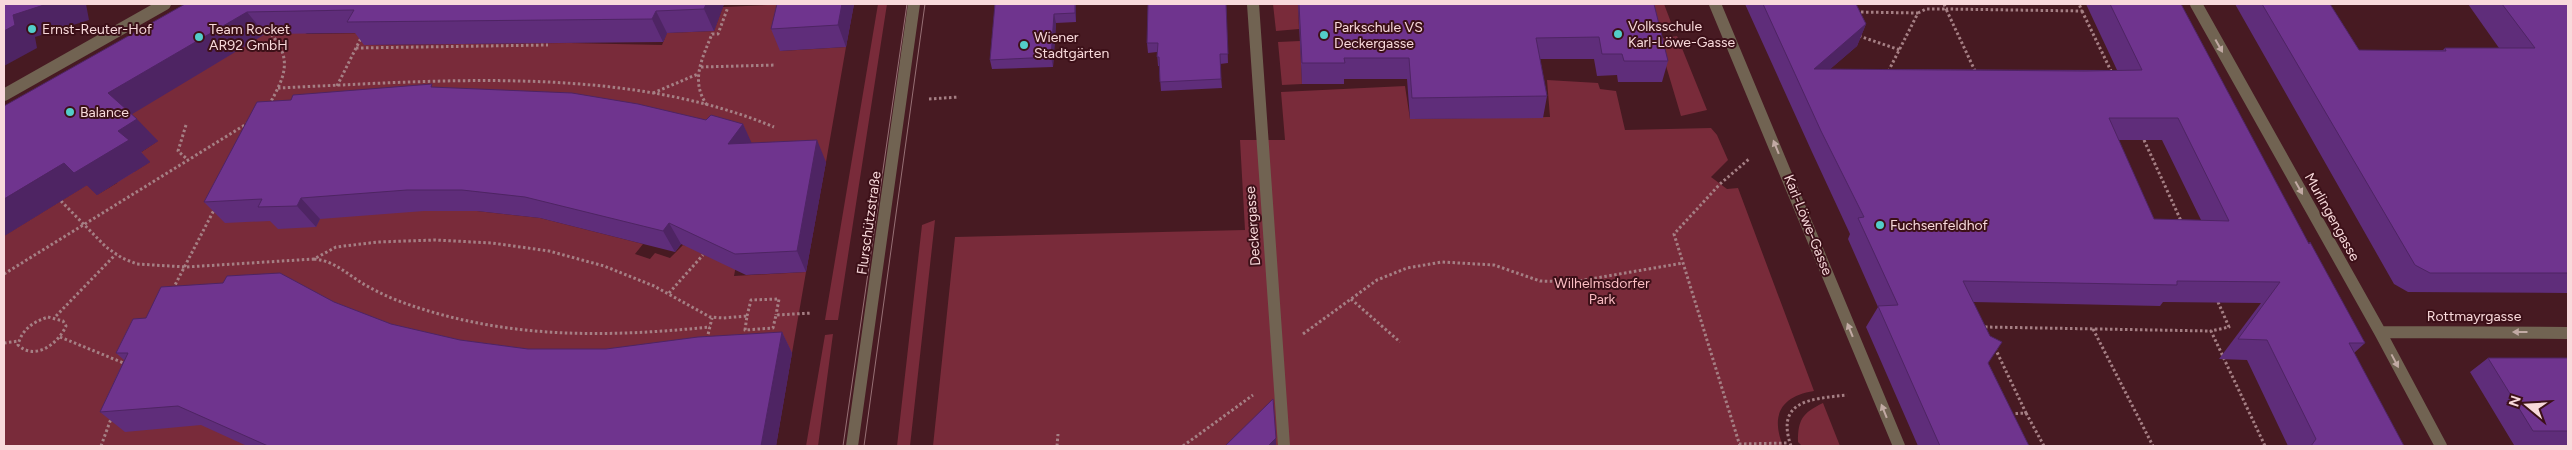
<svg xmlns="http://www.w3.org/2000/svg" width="2572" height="450" viewBox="0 0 2572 450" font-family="Figtree,sans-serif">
<rect width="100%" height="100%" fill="#471a22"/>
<!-- green -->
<path fill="#792b3a" d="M790 4 781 51 846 47 826 162 772 164 324 209 477 211 540 218 643 244 635 254 650 259 655 253 670 258 683 245 737 260 734 276 806 272 792 353 717 357 224 424 247 446H4V236L87 185 97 195 117 183 123 163 134 172 150 162 140 153 158 141 127 114 285 22 307 34 370 33 364 45 570 43 662 45 667 33 714 31 723 7Z
M878 4H887L838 320H825Z
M1273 4H1298L1299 29 1276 31Z
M1643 4H1664L1672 25H1648Z
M1677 36 1707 110 1681 116 1658 39Z
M1300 41 1302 84 1282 85 1278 42Z
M1547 80 1598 83 1600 89 1616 91 1625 130 1711 128 1717 135 1728 160 1711 177 1727 189 1738 188 1814 391C1782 396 1770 414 1783 446H933L955 237 1245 230 1240 140H1285L1281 92 1405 86 1410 119 1550 117Z
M935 220 910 446H897L922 225Z
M833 334 818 446H806L825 335Z
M1823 403 1840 446H1802L1798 442C1798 420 1802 413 1823 403Z"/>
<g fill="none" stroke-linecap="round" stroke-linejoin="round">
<!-- path -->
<path stroke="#a57f84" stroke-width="3" stroke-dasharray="2.5 2.5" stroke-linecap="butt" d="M1944 4 1946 9 2082 11 2079 4
M2082 11 2112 73
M1856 12 1918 13 1888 72
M1918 13 1926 9H1946L1976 73
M1859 36 1900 50
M356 48 548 45
M701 67 776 65
M337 86 361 38
M278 88C437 81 624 64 774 127
M653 93 698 74
M929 99 959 97
M269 105C284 78 294 59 270 33
M707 105C690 81 702 59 712 34H718L728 7
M186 125 178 151 188 160
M2144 140 2182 223
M61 201 106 247 122 258 137 264 186 267 314 259 336 247 378 242 435 240 492 243 549 251 604 266 654 286 710 317 723 318 747 316 745 330 773 328 776 315 812 313
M314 259C336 261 349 276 367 286 383 295 400 302 416 307 513 339 610 337 710 327
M4 274 248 123
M173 289 215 208
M669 293 703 255
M1351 299 1400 342
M2218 302 2229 327 2211 331 2265 446
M56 316 116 254
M747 316 751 300 779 299 776 315
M48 317 63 321 66 326C58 344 35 361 18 345 22 329 33 322 48 317Z
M1985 327 2211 331
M2093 329 2153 446
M1303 334 1377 280 1407 268 1442 262 1494 265 1540 281 1573 282 1683 263
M60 337 126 364
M707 339 712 318
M4 343 19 341
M1995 348 2026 413 2009 414
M2026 413 2044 446
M1739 444 1789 443
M101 446 112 416
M1057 446 1058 434
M1183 446 1253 395
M1740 446 1674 234 1720 184 1749 159
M1791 446C1775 400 1811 399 1847 395"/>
<!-- pedestrian -->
<path stroke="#716352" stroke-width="12" d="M1253 4 1284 446"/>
<!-- minor -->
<path stroke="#716352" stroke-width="12" d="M1715 4 1899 446
M2196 4 2380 332 2441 446
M4 95 165 4
M2380 332 2568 333"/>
<!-- tertiary -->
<path stroke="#716352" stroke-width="12" d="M852 446 914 4"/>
<!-- tram -->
<path stroke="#977075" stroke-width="1" d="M843 446 907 4
M864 446 925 4"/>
</g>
<!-- wall -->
<path fill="#5f2d7a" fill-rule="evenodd" d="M185 4H724L714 31 667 33 663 42 364 45 355 33 265 34 131 114 158 141 141 152 150 162 97 195 87 185 4 236Z
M854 4 846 47 780 51 771 29Z
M995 4H1076V22L1056 23 1053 67 992 69 990 60Z
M1226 4 1228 63 1220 64 1222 88 1161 91 1159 66H1158L1157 52 1148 53 1147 43Z
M1298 4H1654L1668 61 1662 82H1618L1617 75 1597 76 1594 59H1540L1547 96 1543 118 1410 119 1407 79H1344V84H1302Z
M1745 4H1856L1866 24 1857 46 1830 69 2117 70 2086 4H2181L2309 244 2365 343 2354 353 2404 446H2288L2247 360 2219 359 2261 303 2163 302 2160 306 1973 302 1988 363 2029 446H1918L1866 327 1878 307 1848 239 1850 234 1812 152ZM2118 140H2162L2201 220 2154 219Z
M2235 4H2330L2359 50H2443L2445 48H2499L2468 4H2567L2568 5V293L2408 292 2394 284Z
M434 87 743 124 751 143 826 162 806 272 746 275 681 244 675 252 540 218 477 211H424L320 219 316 227 278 229 270 221 225 223 204 202 291 100Z
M334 302 391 324 460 340 528 349H606L782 332 792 353 776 446H247L201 425 125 432 100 412 124 360 116 353Z
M2488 358H2568V445H2514L2470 372Z"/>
<!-- shaded-wall -->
<path fill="#4e2463" d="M47 4H86L89 20 35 37 37 48 4 66V31L13 15Z
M706 4H724L714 31 704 9Z
M842 4H854L846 47 838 25Z
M1075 4H1076V22L1075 13Z
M656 11 667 33 663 42 652 19Z
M247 12 265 34 129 116 108 93Z
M1054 14 1056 23 1053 67 1051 57Z
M1866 24 1857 46 1805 91 1814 69Z
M137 119 158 141 141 152 150 162 97 195 74 173 118 131Z
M743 124 753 146 728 144Z
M817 140 826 162 806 272 797 251Z
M64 163 87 185 4 236V199Z
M301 198 320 219 316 227 297 206Z
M669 223 681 244 675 252 663 231Z
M782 332 792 353 776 446H761Z
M1276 438V446H1268Z"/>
<!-- building -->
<path fill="#6f348e" stroke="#4e2463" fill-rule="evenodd" d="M4 4H47L13 15 15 25 4 31Z
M185 4H706L704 9 656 11 652 19 347 22 354 10 247 12 108 93 137 119 118 131 129 140 74 173 64 163 4 199V106Z
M777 4H842L838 25 771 29Z
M995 4H1075V13L1054 14 1051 57 990 60Z
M1148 4H1226L1228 54H1220L1221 79 1160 82 1159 57H1157L1158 43H1147Z
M1299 4H1654L1668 61H1624L1622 54H1602L1599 37 1536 38 1547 96 1412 98 1409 58H1344L1345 63H1302Z
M1763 4H1856L1866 24 1814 69 2085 71 2142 70 2110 4H2181L2309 244 2310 242 2365 343H2349L2404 446H2311L2316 439 2267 340 2238 339 2280 282 2177 281V285L1963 281 1990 336 2002 342 1988 363 2029 446H1940L1878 306 1898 305 1858 218 1864 217 1821 131ZM2109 118H2178L2229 221 2154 219Z
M2262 4H2330L2359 50 2446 51 2445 48H2535L2502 4H2567L2568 5V273H2430L2415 265Z
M432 84 431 87 572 93 638 104 706 120 711 115 743 124 728 144 817 140 797 251 735 254 669 223 663 231 525 197 462 190H407L301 198 297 206 258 207 262 199 204 202 257 102 291 100 293 95Z
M280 273 334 302 391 324 460 340 528 349H606L698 337 782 332 761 446H268L178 406 100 412 128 353H116L133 319 146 318 161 287 223 283 227 276Z
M2488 358H2568V431H2533Z
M1273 399 1276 438 1268 446H1225Z"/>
<!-- one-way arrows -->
<defs><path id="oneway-solid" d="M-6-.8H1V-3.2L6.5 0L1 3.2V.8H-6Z" transform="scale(1.25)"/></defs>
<g fill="#c2aaa4">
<use href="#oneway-solid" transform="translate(2219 46) rotate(61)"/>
<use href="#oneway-solid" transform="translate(1776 147) rotate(-112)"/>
<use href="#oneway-solid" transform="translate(2299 188) rotate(61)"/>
<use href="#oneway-solid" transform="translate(1850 330) rotate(-112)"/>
<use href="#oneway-solid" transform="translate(2520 332) rotate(-180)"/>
<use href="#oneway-solid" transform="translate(2395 361) rotate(62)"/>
<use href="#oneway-solid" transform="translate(1884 411) rotate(-112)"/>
</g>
<!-- markers -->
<g fill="#53cdc9" stroke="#3c1018" stroke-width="2">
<circle cx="32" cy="29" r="5"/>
<circle cx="1618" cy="34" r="5"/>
<circle cx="1324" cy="35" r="5"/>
<circle cx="199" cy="37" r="5"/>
<circle cx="1024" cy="45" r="5"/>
<circle cx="70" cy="112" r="5"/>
<circle cx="1880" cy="225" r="5"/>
</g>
<g text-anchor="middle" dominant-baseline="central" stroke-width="4" stroke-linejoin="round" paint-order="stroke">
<!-- poi labels -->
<g font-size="14" fill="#f8d9db" stroke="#3c1018" text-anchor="start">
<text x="1628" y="26">Volksschule<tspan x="1628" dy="16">Karl-Löwe-Gasse</tspan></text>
<text x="1334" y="27">Parkschule VS<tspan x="1334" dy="16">Deckergasse</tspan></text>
<text x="42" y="29">Ernst-Reuter-Hof</text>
<text x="209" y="29">Team Rocket<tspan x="209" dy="16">AR92 GmbH</tspan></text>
<text x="1034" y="37">Wiener<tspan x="1034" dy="16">Stadtgärten</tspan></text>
<text x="80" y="112">Balance</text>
<text x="1890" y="225">Fuchsenfeldhof</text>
</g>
<!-- street labels -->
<g font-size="14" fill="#f8d9db" stroke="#3c1018">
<text transform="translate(2332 217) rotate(61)">Murlingengasse</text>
<text transform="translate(869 223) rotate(-82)">Flurschützstraße</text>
<text transform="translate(1808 225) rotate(68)">Karl-Löwe-Gasse</text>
<text transform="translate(1253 226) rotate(-94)">Deckergasse</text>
<text x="2474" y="316">Rottmayrgasse</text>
</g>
<!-- park labels -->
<g font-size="14" fill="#fabcc2" stroke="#3c1018">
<text x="1602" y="283">Wilhelmsdorfer<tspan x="1602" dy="16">Park</tspan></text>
</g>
</g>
<!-- border -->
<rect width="2572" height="450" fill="none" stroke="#f8d9db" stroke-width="10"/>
<!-- north arrow -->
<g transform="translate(2527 405) rotate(288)" stroke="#3c1018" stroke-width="4" paint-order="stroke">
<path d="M0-4L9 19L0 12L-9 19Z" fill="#f8d9db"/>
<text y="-8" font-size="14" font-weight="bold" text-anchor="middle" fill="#f8d9db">N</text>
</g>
</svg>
